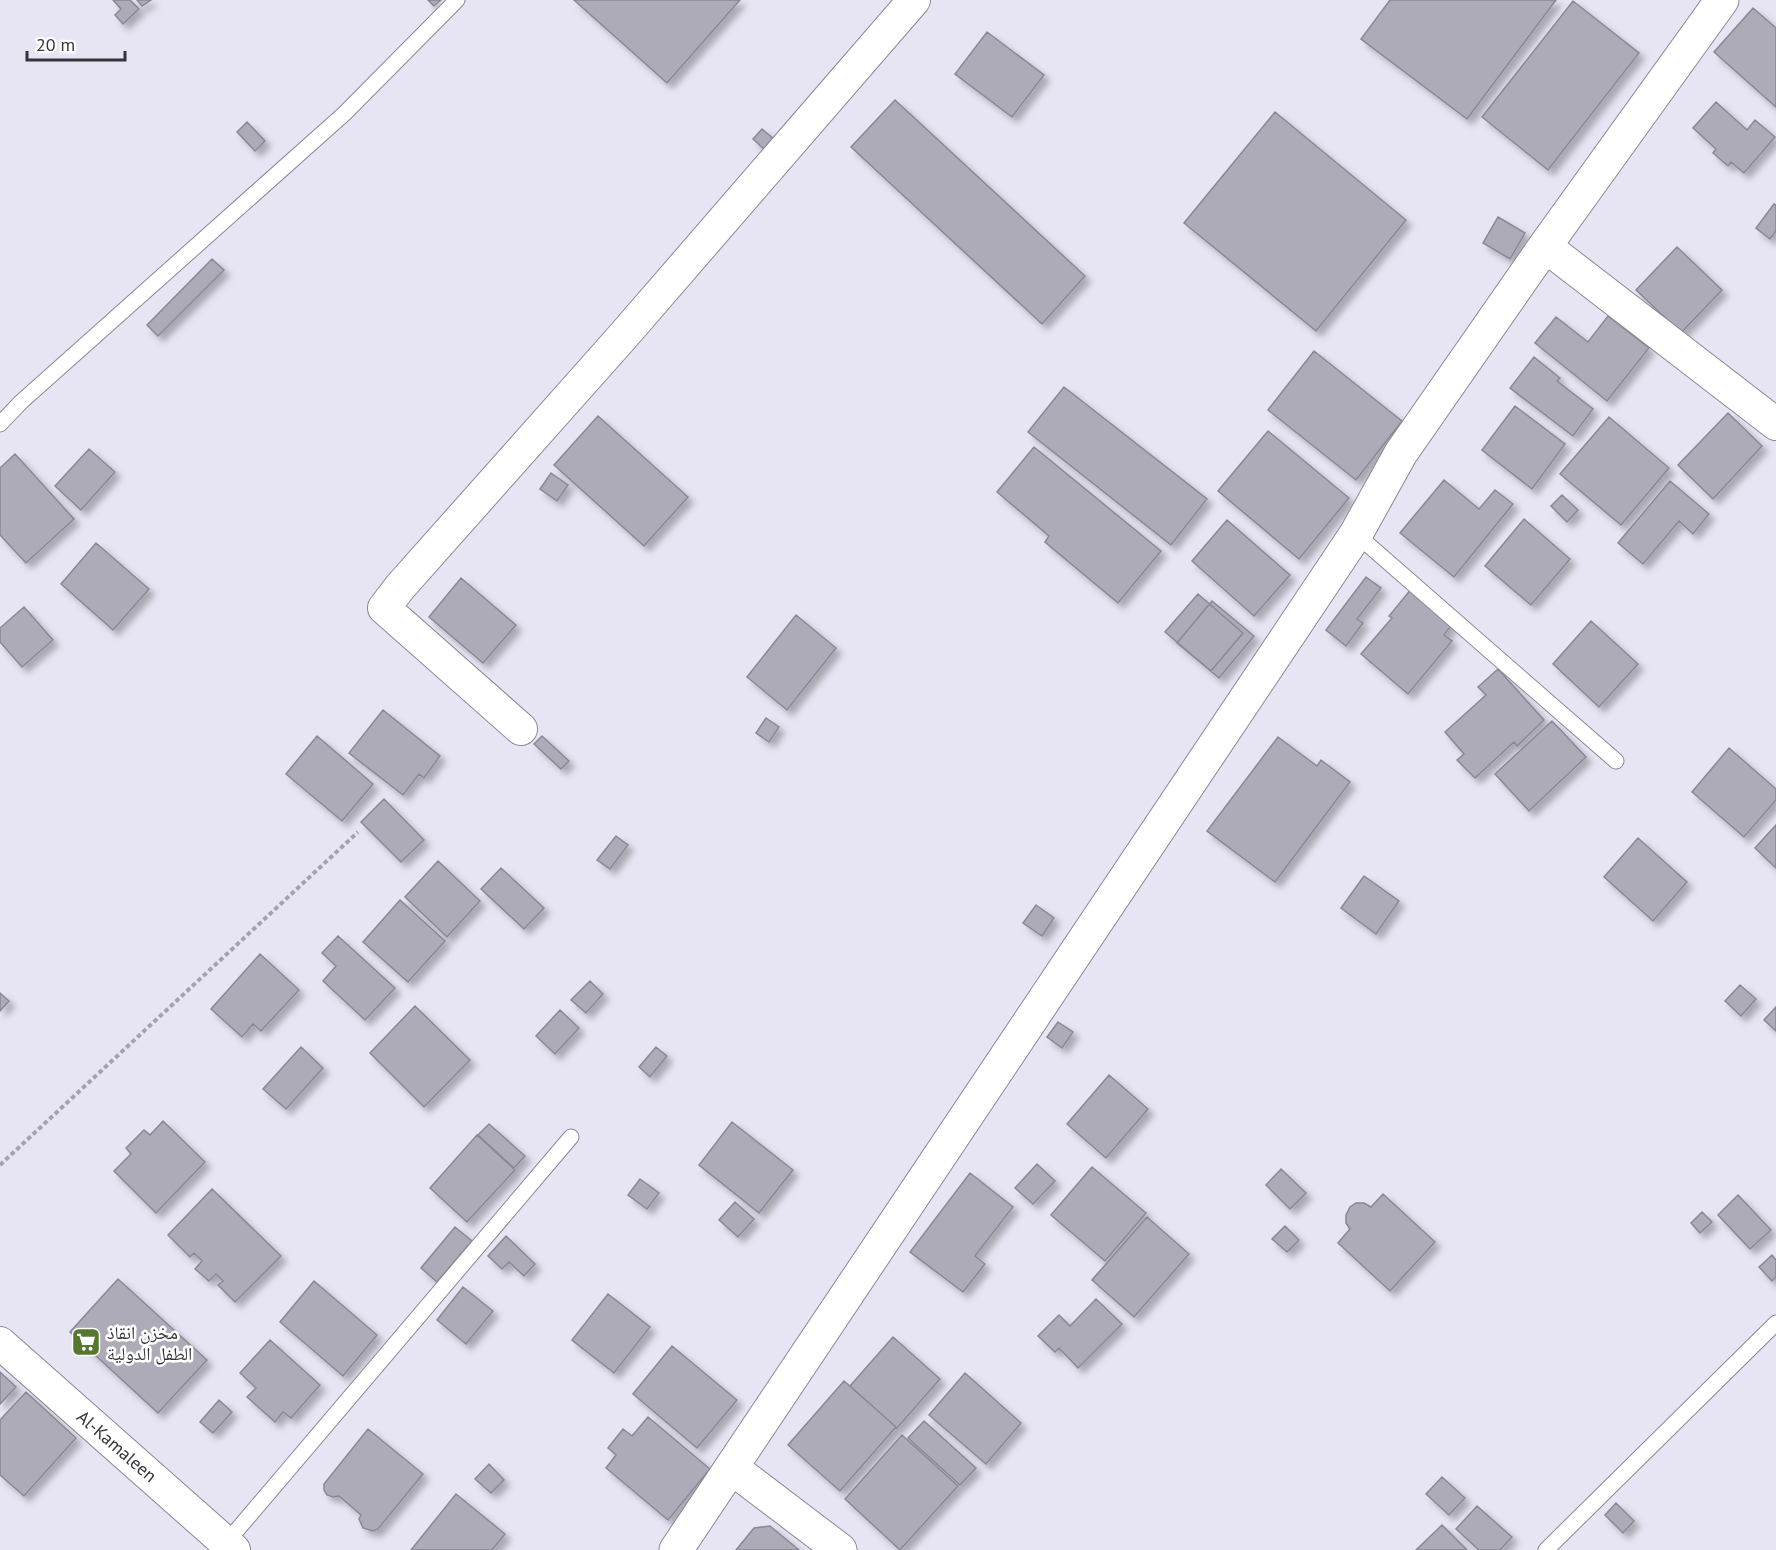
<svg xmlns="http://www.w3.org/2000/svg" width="1776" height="1550" viewBox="0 0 1776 1550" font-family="'PT Sans','Noto Naskh Arabic',sans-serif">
<defs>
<filter id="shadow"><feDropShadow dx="5.5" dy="5.5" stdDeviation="3" flood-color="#0004"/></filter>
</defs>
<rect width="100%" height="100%" fill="#e7e5f3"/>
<!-- building -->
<path fill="#adabb8" stroke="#8a8895" stroke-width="1.5" filter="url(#shadow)" d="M113 0H130L139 9 123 24 115 15 121 9Z
M137 0H151L142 6Z
M428 0H441L434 6Z
M574 0H740L667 83Z
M1390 0H1556L1467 119 1361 39Z
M1573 1 1639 53 1548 170 1482 117Z
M1753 8 1776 28V107L1714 52Z
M987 32 1044 75 1012 117 955 74Z
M895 100 1085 276 1042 324 851 147Z
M1716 102 1747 130 1755 120 1775 137 1744 173 1731 162 1728 166 1713 153 1716 149 1693 128Z
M1275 112 1406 220 1316 331 1184 223Z
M247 122 265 141 255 151 237 132Z
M762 129 775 140 765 150 753 139Z
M1774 204 1776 205V231L1770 239 1756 228Z
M1498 217 1525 233 1510 259 1483 243Z
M1677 247 1722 290 1681 333 1636 290Z
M212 259 224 270 158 336 147 325Z
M1608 316 1649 348 1607 401 1535 343 1556 317 1588 342Z
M1314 351 1402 421 1356 480 1268 410Z
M1534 357 1560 378 1557 381 1593 409 1573 436 1510 388Z
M1064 387 1207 499 1171 545 1028 432Z
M1515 406 1565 444 1532 489 1482 450Z
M1728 413 1762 446 1713 499 1678 465Z
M598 416 688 497 644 546 554 465Z
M1609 417 1669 468 1621 525 1560 474Z
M1268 431 1349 498 1299 559 1218 491Z
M1034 447 1161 551 1118 603 1045 542 1049 536 997 492Z
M89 449 115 472 81 510 55 486Z
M15 454 74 519 26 563 0 535V468Z
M551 473 568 485 557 501 540 489Z
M1444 480 1479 509 1495 490 1513 504 1454 577 1400 533Z
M1670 481 1709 514 1693 534 1679 521 1643 564 1618 543Z
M1562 495 1578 510 1567 522 1551 506Z
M1524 519 1570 559 1531 605 1485 566Z
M1227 520 1290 575 1254 616 1192 561Z
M96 543 149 589 113 630 61 584Z
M1366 577 1381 588 1357 619 1363 623 1346 646 1326 630Z
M461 578 516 625 483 663 429 617Z
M1412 588 1453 623 1444 635 1452 641 1408 694 1361 654 1392 618 1389 616Z
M1198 594 1243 633 1211 671 1165 632Z
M1212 601 1254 636 1219 678 1177 643Z
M24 607 53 640 22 667 0 642V628Z
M796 615 836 648 787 710 747 677Z
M1591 621 1638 664 1599 707 1553 664Z
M1498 669 1544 720 1517 746 1514 742 1475 778 1457 760 1464 754 1445 732 1486 695 1478 687Z
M383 710 440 756 424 778 419 774 403 795 349 753Z
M766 718 779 727 769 742 756 733Z
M1552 721 1586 757 1529 811 1495 774Z
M317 736 373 784 342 821 286 774Z
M542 736 569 761 561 769 534 744Z
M1278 737 1317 766 1321 760 1350 782 1275 882 1207 831Z
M1729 748 1776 789V800L1744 837 1692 792Z
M384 799 424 840 401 862 361 822Z
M1776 825V868L1755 848Z
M616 836 628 845 610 869 597 860Z
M1638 838 1687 882 1653 921 1604 877Z
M438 861 480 901 447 937 405 897Z
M501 868 544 908 524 929 481 889Z
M1364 876 1399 901 1376 934 1341 908Z
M400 900 445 941 408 982 363 942Z
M1036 905 1054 918 1042 936 1023 923Z
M338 936 395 988 365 1020 323 981 336 966 322 953Z
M260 954 299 990 261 1031 253 1024 242 1037 211 1009Z
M590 981 603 994 586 1013 571 1000Z
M1740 985 1756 999 1741 1016 1725 1001Z
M0 993 9 1001 0 1011Z
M415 1006 470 1060 424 1107 370 1053Z
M1776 1007V1031L1764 1020Z
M560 1010 579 1028 555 1054 536 1036Z
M1058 1022 1073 1032 1062 1048 1047 1037Z
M301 1047 323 1068 286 1109 263 1089Z
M656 1047 667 1056 650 1077 639 1067Z
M1109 1075 1148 1109 1106 1158 1067 1124Z
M163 1121 205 1162 156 1213 114 1171 131 1154 126 1148 144 1130 150 1135Z
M732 1122 793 1170 759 1213 699 1165Z
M489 1124 525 1156 514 1168 478 1135Z
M477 1135 515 1170 467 1222 430 1188Z
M1037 1164 1055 1181 1033 1204 1015 1188Z
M1092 1167 1146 1213 1105 1261 1051 1215Z
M1281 1169 1306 1193 1290 1209 1266 1185Z
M970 1173 1013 1207 975 1256 985 1264 963 1292 910 1252Z
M640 1179 659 1193 647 1209 628 1195Z
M212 1189 281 1256 235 1302 218 1285 223 1281 216 1274 209 1281 195 1269 202 1261 194 1253 190 1257 168 1235Z
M1383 1194 1435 1242 1390 1291 1338 1243 1350 1229 1346 1223V1215L1350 1207 1356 1203H1364L1371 1207Z
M1738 1195 1771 1230 1750 1249 1718 1215Z
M735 1202 754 1219 738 1237 719 1220Z
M1702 1212 1712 1222 1700 1233 1691 1223Z
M1147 1217 1189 1254 1134 1317 1092 1280Z
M1285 1226 1299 1240 1287 1252 1272 1239Z
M455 1227 472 1241 437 1282 421 1268Z
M506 1236 535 1264 524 1276 509 1262 502 1269 488 1256Z
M1772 1255 1776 1260V1277L1772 1281 1759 1267Z
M118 1279 207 1360 158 1413 70 1332Z
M314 1281 377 1335 343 1376 280 1322Z
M463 1287 493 1311 466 1344 437 1320Z
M608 1294 650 1327 614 1373 572 1340Z
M1096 1299 1122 1324 1078 1368 1059 1348 1055 1352 1038 1336 1059 1315 1070 1326Z
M893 1337 940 1379 897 1428 850 1386Z
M270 1340 320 1385 291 1418 283 1412 275 1422 247 1397 256 1388 240 1373Z
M672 1346 737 1400 697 1448 633 1394Z
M0 1372 16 1387 0 1404Z
M965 1373 1021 1423 986 1464 929 1415Z
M844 1381 896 1427 840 1491 788 1445Z
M26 1392 76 1438 24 1496 0 1475V1420Z
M219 1400 232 1412 213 1433 200 1422Z
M648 1417 710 1469 668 1520 606 1468 616 1455 608 1448 623 1429 632 1436Z
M924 1421 976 1468 960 1485 908 1438Z
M368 1429 423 1474 378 1529 373 1531 363 1528 359 1519 361 1515 339 1496 333 1497 327 1495 324 1490V1484Z
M902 1435 958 1486 900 1550 845 1499Z
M489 1464 504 1480 491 1493 475 1479Z
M1442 1477 1465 1498 1449 1515 1426 1494Z
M456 1494 505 1534 492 1550H411Z
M1616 1503 1634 1521 1623 1533 1605 1515Z
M1477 1506 1512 1537 1500 1550H1479L1456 1529Z
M1442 1525 1467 1550H1416Z
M770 1526 799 1550H736L754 1528Z"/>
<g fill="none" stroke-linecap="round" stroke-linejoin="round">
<!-- lane casing -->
<g stroke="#8a8895" stroke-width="17">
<path id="lane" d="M0 424 21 402 344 114 457 0
M1356 534 1616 761
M226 1543 571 1137
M1546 1550 1776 1323"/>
</g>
<!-- street casing -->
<g stroke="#8a8895" stroke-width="34">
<path id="street" d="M1545 246 1776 424
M521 729 384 608 400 587 624 335 914 0
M0 1343 234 1550"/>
</g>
<!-- secondary casing -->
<g stroke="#8a8895" stroke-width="35">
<path id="secondary" d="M732 1468 840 1550
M676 1550 1356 534 1401 453 1545 246 1722 0"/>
</g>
<!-- path -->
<path stroke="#a3a2ad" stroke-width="4" stroke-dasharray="4.5 3" stroke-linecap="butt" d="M0 1165 358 832"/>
<!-- lane -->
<use href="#lane" stroke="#fff" stroke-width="15"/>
<!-- street -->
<use href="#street" stroke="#fff" stroke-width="32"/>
<!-- secondary -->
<use href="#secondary" stroke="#fff" stroke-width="33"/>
</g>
<!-- icons -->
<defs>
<g id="supermarket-square" transform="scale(1.5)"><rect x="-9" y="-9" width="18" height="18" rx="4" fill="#56772e" stroke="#fff"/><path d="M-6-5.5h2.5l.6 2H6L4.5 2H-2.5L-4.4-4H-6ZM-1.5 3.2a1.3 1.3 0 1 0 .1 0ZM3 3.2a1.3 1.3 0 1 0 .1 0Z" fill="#fff"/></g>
</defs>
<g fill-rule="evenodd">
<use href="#supermarket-square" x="86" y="1342"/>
</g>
<g text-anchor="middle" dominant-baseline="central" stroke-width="5" stroke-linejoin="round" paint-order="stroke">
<!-- poi labels -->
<g font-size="18" fill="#35353a" stroke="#fff" text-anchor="start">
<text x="107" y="1332">مخزن انقاذ<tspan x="107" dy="21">الطفل الدولية</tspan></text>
</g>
<!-- street labels -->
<g font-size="18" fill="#35353a" stroke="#fff">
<text transform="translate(117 1446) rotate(41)">Al-Kamaleen</text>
</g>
</g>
<!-- scale -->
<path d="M27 51v9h98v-9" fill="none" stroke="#35353a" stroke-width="3"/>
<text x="36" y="51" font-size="18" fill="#35353a" stroke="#ffffff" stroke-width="4.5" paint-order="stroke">20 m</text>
</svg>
